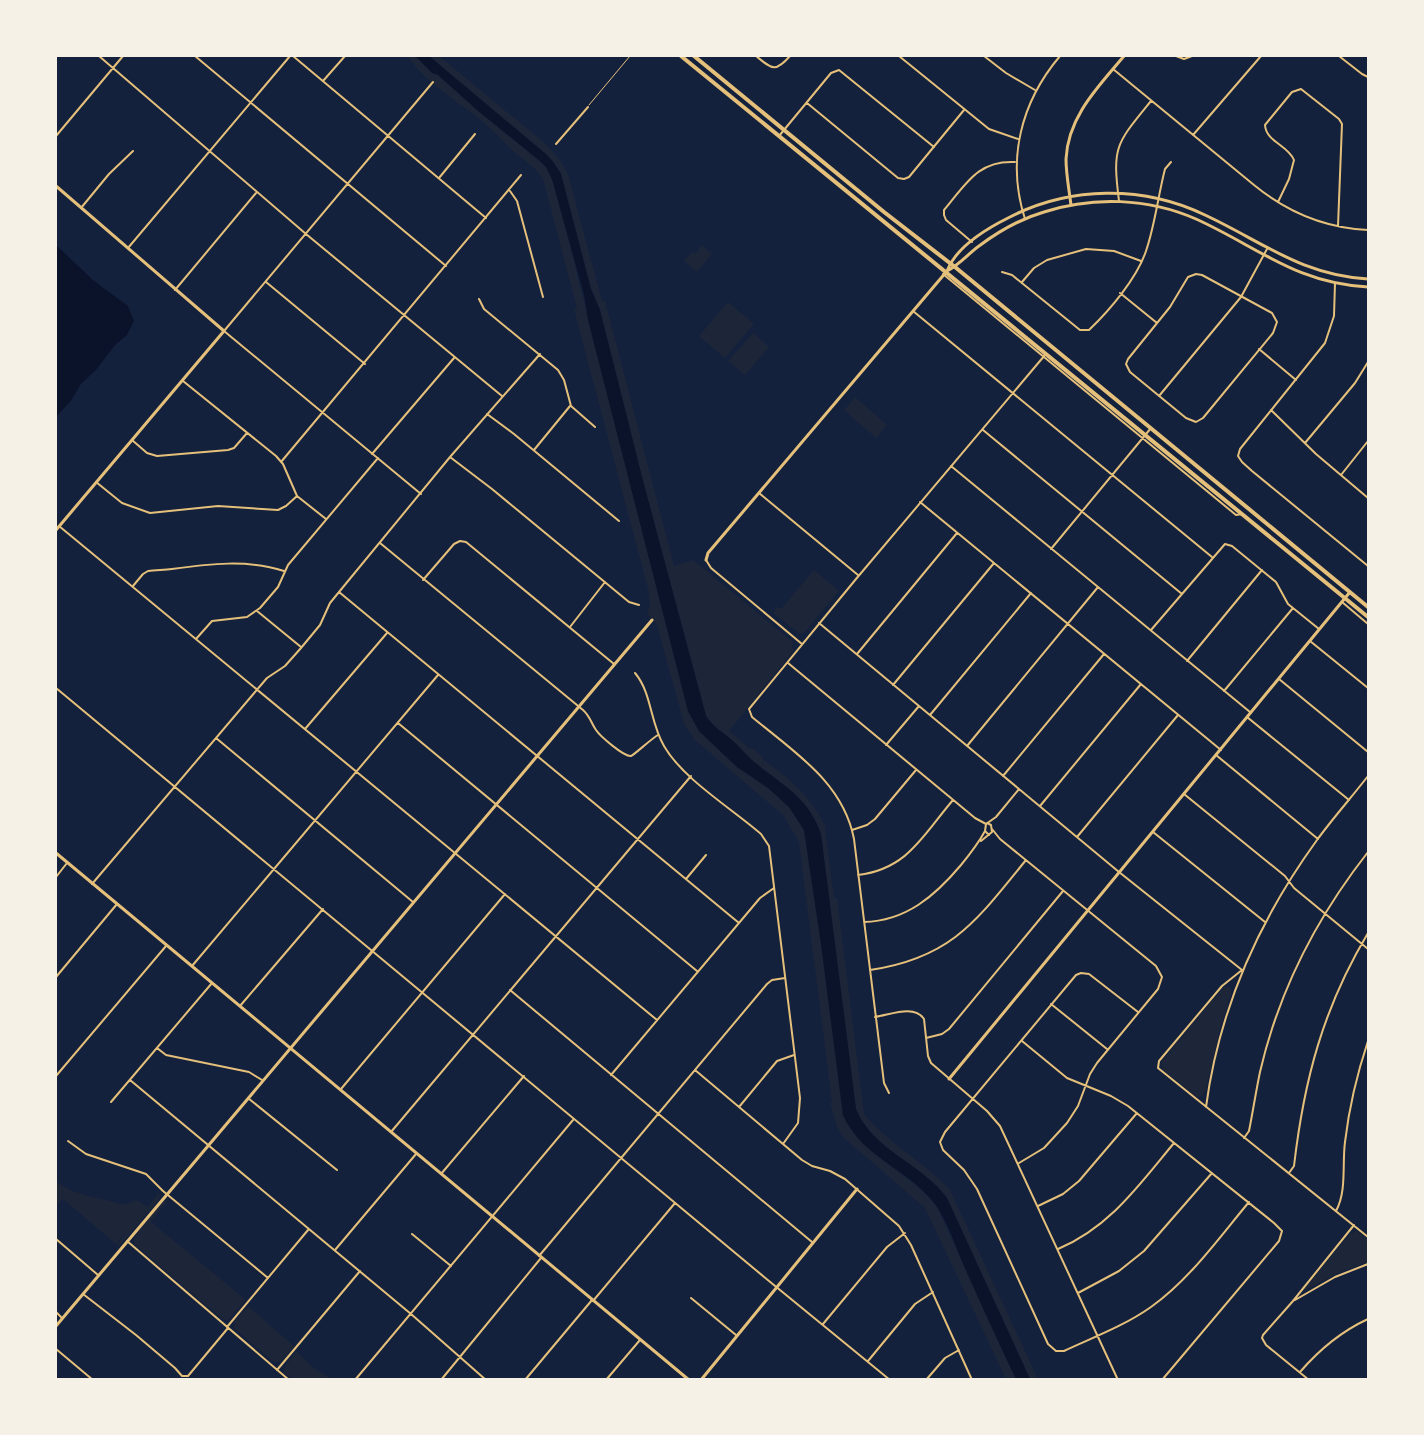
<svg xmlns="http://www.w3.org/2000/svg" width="1424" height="1435" viewBox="0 0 1424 1435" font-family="Figtree,sans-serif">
<rect width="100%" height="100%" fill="#14213d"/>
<!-- green -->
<path fill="#1d2539" d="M408 56H415L432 73 438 75 477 110 543 164 549 172 555 187 688 711 699 731 737 767 768 788 789 807 804 830 821 944 843 1115C863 1157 910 1172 937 1207L1016 1379H1006L925 1208 844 1138 838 1129 830 1103 832 1102 799 842 784 816 695 740 684 724 657 625 647 613 650 604 648 589 574 309 577 308 543 179C536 168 529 164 519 156 506 145 495 132 482 121 459 102 423 81 408 56Z
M429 56H439L547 145 560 160 568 174 602 301H605L674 566 693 560 793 642 792 648 794 650 729 731 750 749 752 748 763 757 762 759C789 777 812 798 826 828L825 829 834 898H837L864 1114C888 1143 924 1162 950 1190L1038 1379H1030L947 1198C921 1164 873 1150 856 1109L821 834C808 796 781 785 753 761 746 755 740 748 733 741 724 733 713 727 706 715L642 477 600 310 591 289 561 174 554 163 547 155Z
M702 245 712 254 697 272 684 261 692 252 695 254Z
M728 302 754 324 725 358 699 336Z
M753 333 769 347 745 375 728 361Z
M855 397 887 425 876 438 844 410Z
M814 570 839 591 804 633 800 634 773 613 777 607 781 609Z
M1228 986 1231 989V994L1221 1025 1206 1089 1203 1095 1197 1097 1163 1070 1161 1062 1219 992 1223 988Z
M56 1181C72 1195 100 1198 120 1204H126L136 1200 148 1207 158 1194H160L158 1201 119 1246 117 1245 127 1231 116 1244 63 1199 56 1205Z
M168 1200 151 1222 246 1300 228 1320 222 1319 134 1244C133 1233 158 1203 168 1200Z
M1357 1231 1368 1239V1262L1340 1272 1304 1291 1303 1289 1350 1234Z
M248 1306 294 1346C288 1353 282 1366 272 1361L234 1328 235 1321Z
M296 1351 315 1369 332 1379H292L284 1373V1368Z"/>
<!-- water -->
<path fill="#0b132b" d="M415 56H429L547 155 554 163 561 174 591 289 600 310 642 477 706 716C713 727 724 733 733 741 740 747 746 755 753 761 781 785 808 796 821 834L856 1109C873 1151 922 1163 947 1198L1030 1379H1016C998 1342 981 1304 964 1266 955 1246 948 1222 935 1204 909 1169 862 1158 843 1115L821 944 804 830 789 807 768 788 737 767 699 731 688 711 588 320 584 295 552 179 546 167 540 161 477 110 438 75 432 73Z
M56 245 93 280 128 306 134 321 127 335 115 345 96 370 81 384 70 402 56 417Z"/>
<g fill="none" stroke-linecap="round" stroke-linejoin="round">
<!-- service -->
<path stroke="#e5c07b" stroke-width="1" d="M589 105 630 56"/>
<!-- minor -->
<path stroke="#e5c07b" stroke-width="2" d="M99 56 306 234 502 396
M195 56 446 266
M293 56 486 218
M756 56C772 69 775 73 790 56
M899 56 989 129 1018 139
M984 56 1006 73 1035 90
M1176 56 1184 59 1192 56
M1339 56 1362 74 1368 77
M1113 69 1254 185C1287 212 1325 228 1368 230
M323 81 345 56
M807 103 898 178 904 179 909 177 964 110
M1193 135 1261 56
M56 136 123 56
M779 136 831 73 839 70 934 147
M556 144 588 107
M439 178 475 134
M510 191 517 201 543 297
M1119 201C1112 146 1116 144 1151 101
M1278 202 1289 179 1294 160C1288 145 1266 142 1265 125L1292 92 1301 89 1339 119 1342 124 1338 226
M81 208 109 174 133 151
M1025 219C1006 160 1021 102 1060 56
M972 242 946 220 944 215V210C966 184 978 160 1015 162
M128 248 290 56
M1002 272 1012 275 1080 330H1089C1110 310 1137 278 1146 251 1155 225 1158 196 1165 169L1171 162
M943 274 1236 515 1242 514
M1196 274 1202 275 1272 313 1277 322 1273 333 1203 418 1196 422 1186 418 1130 372 1126 364 1128 359 1170 307 1188 277Z
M266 282 365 364
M1022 282 1034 268 1047 260 1086 249 1114 251 1141 261
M1335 283 1334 316 1325 343 1240 449 1238 456 1242 462 1252 471 1368 566
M175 290 256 193
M1120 293 1157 323
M479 299 484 309 558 370 564 380 571 406 595 427
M913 311 1212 557
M1259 349 1296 380
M183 381 276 456 283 464 297 496 326 519
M1159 396 1241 297 1267 249
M1271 410 1316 454 1368 498
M487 414 514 434 619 521
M983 430 1182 594
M132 440 147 453 157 456 228 450 234 448 247 433
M1305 443 1355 383 1368 362
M534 450 570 406
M372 454 454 358
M450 457 492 489 629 602 639 605
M281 462 521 175
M951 466 1250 712
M1341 475 1368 441
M96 482 122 503 150 513 218 506 278 510 286 506 297 496
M759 493 858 575
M421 494 224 331 433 82
M920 502 1221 750
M59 526 657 1020
M380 543 583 710C590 716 591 723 596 730 600 736 624 757 631 756 634 755 651 739 658 735
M1051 549 1151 428
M706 560 711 568 802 644
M423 580 454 544 460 541 466 542 614 664
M133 586 143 574 148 571C156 570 164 570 172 569 208 564 248 559 284 571
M339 592 739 923
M1342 602 1368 624
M257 611 301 647
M819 623 1119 872 1242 970 1222 986 1159 1061 1158 1068 1368 1237
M570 627 605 582
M1151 630 1225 544 1232 546 1276 582 1288 604 1319 629
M196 639 212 621 247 617 260 608 278 587 288 565 378 458
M1310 641 1368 688
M857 654 957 533
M1187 661 1262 570
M788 663 975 818 986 824
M635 673C652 693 650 723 664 746 683 779 731 808 761 834L769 846 800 1098 798 1123 783 1144
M1279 679 1368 752
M893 685 994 563
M56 688 769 1281 890 1380
M1224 691 1293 608
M930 715 1031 593
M1247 717 1349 800
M398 723 697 971
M305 729 387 633
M216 738 413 902
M886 745 919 706
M967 746 1098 587
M1216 755 1318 839
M1003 776 1104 654
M1184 794 1285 876 1294 888 1368 949
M1040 806 1141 684
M986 824 996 817 1019 789
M986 824 985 831 989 835
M992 829 1000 839 1156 966 1162 977 1158 989 1097 1063 1090 1074 1078 1106 1067 1123 1044 1148 1019 1163
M852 830 867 825 875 819 916 770
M1153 832 1265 922
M1077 837 1178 715
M981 841 992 832 991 825 987 823
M858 875C908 869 923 835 953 800
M56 877 67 863
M686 879 706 855
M92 884 261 685 267 678 285 666 301 648 320 625 330 603 339 592 450 457 540 354
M864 922C906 921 935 896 961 865 970 854 978 844 985 831
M192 966 438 675
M870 970C952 958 977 920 1026 860
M56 977 117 904
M510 990 812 1242
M1051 1004 1107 1049
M240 1006 323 909
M1138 1012 1089 974 1081 973 1076 975 945 1132 940 1142 943 1150 964 1170 977 1189 1048 1344 1056 1351H1064C1094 1337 1124 1326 1151 1307 1190 1279 1218 1239 1249 1202
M875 1017C890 1015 914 1004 924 1019L928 1056 931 1063 987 1111 1000 1126 1118 1380
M926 1038 942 1034 949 1029 1063 891
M1022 1041 1067 1078 1111 1096 1128 1106 1274 1223 1282 1231 1279 1241 1162 1380
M157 1048 166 1055 249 1072 262 1080
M695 1070 802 1160 812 1166 830 1171 845 1179 899 1226 911 1245 972 1380
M611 1075 760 898 774 888
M56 1076 166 946
M130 1080 411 1314 486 1380
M341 1089 505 894
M889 1093 884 1083 854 839C843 782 794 752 752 717L749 709 856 579 1045 355
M248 1098 337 1170
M111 1102 212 983
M739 1107 777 1061 794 1055
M1206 1107C1219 1009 1259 920 1317 840 1333 818 1351 798 1368 776
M391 1132 691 776
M1244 1138 1249 1131C1253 1111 1256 1091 1260 1072 1279 990 1317 917 1368 852
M68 1141 86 1154 146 1174 163 1191 268 1278
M1289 1173 1294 1166C1304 1080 1323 1008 1368 933
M441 1174 524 1076
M1038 1206 1063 1194 1079 1181 1137 1113
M1336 1211C1347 1191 1342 1164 1345 1142 1349 1108 1357 1074 1368 1041
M412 1234 451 1266
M56 1239 98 1275
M127 1241 289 1380
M1058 1249C1110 1227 1139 1185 1174 1143
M335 1250 416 1154
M539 1256 767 984 772 980 785 978
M1078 1293 1119 1271 1144 1251 1212 1173
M83 1294 136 1335 175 1368 182 1376
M691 1298 736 1335
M1295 1300 1335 1277 1368 1264
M593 1301 675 1203
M56 1312 62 1318
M823 1324 887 1247 905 1233
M227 1327 308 1230
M56 1349 93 1380
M868 1361 915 1304 933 1292
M277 1370 360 1271
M1300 1372C1319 1350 1342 1331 1368 1319
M182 1376H188L228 1328
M355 1380 573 1120
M441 1380 541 1258
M525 1380 592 1300
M606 1380 640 1340
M926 1380 945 1358 959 1350
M1309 1380 1266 1345 1262 1338 1263 1335 1293 1301 1354 1225"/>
<!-- tertiary -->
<path stroke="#e5c07b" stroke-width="3" d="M56 186 224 331 56 530
M1071 205C1069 189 1066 174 1066 159 1068 116 1099 86 1124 56
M947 271C959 265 968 254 979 246 999 231 1020 219 1044 212 1093 196 1148 198 1196 219 1258 247 1295 283 1368 287
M706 560 708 553 947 271C956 247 986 229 1008 218 1069 186 1143 185 1205 215 1263 242 1301 275 1368 279
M56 853 689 1380
M949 1079 1350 592
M56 1326 652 620
M701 1380 857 1189"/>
<!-- primary -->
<path stroke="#e5c07b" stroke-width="4" d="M681 56 1368 617
M694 56 884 212 955 267 1368 607"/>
</g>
<!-- border -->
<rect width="1424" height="1435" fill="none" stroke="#f6f1e7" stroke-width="114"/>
</svg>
